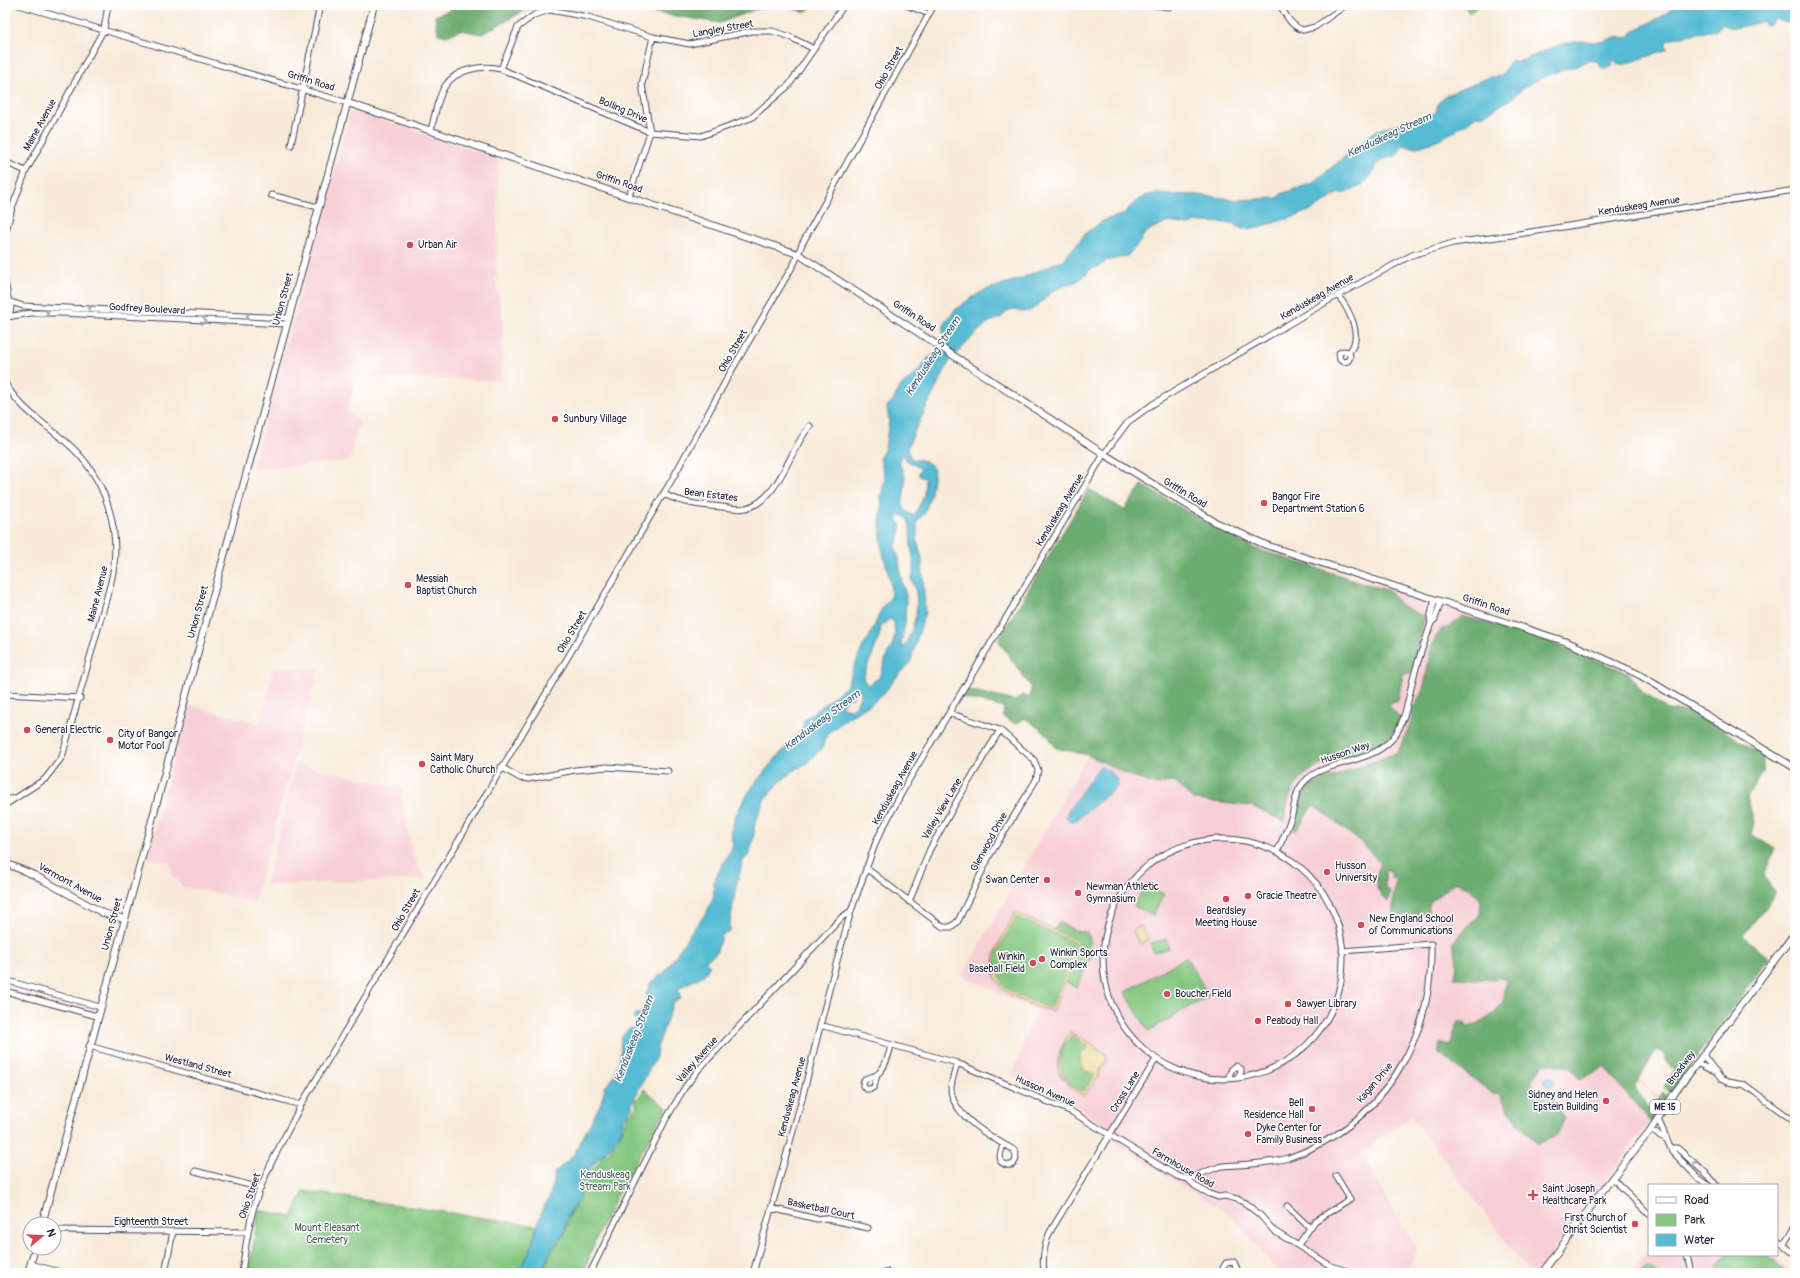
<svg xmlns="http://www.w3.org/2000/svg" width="1800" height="1278" viewBox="0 0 1800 1278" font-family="Pangolin,sans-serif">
<rect width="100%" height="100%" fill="#fff"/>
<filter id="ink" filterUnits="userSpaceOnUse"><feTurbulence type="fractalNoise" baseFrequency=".025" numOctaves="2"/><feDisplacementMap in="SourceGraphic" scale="8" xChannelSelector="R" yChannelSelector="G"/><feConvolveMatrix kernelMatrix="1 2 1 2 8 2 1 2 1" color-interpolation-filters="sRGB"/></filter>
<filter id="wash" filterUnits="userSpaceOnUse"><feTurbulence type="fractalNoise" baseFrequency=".012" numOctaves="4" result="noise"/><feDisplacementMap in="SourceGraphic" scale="16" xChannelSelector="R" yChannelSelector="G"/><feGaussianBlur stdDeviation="0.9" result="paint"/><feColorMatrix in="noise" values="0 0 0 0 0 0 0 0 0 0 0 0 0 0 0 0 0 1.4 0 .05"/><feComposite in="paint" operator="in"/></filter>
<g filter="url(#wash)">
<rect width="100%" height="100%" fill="#f8ead8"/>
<!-- built -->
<path fill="#f7cfd5" d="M355 111 498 159 496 284 503 320 502 381 357 376 347 412 360 421 349 461 252 469 350 114Z
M1143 484 1213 526 1254 545 1310 565 1428 600 1544 638 1624 670 1556 824 1769 958 1760 971 1680 920 1634 1074 1665 1102 1663 1105 1632 1076 1627 1083 1654 1116 1537 1273H1530L1411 1116 1361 1153 1417 1250 1406 1273H1278L1232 1216 1113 1142 1118 1134 1074 1105 1012 1075 1036 1010 962 976 1088 755 1022 709 1121 514Z
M274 668H319L254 902 214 892 183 887 173 876 170 863 147 857 188 705 260 724Z
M296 764 401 788 412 854 417 866 427 879 266 885Z
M1649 1251V1255H1773L1792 1273H1631Z"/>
<!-- green -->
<path fill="#84c780" stroke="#53745e" d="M1464 5H1479L1469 13Z
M1145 885 1164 894 1153 915 1134 906Z
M1015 913 1054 930 1059 923 1081 933 1082 931 1088 933 1086 937 1089 936 1091 943 1089 944 1088 950 1093 952 1077 987 1065 982 1053 1010C1042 1011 1031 1004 1021 1000 974 979 998 946 1015 913Z
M1166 939 1169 948 1153 953 1151 943Z
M1186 957 1209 996 1148 1031 1125 992Z
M1070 1032 1106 1055 1107 1060 1084 1096C1053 1077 1051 1063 1070 1032Z
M644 1089 667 1108C637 1161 601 1214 584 1273H544L547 1267 546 1265 544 1267 549 1258 548 1255 553 1248 554 1245 558 1244 565 1233 570 1214 579 1199 580 1191 583 1189C585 1180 590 1171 597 1165 601 1161 601 1155 606 1152L608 1154 618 1140 629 1113 632 1112 637 1105 635 1103V1099L639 1098Z
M304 1191 537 1226 530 1252 517 1273H249L259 1210 292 1217Z
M1726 1255H1767L1786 1273H1725L1717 1266Z
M1647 1265 1656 1273H1640Z"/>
<!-- forest -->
<path fill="#6bac6e" stroke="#466754" d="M463 5H540L526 10 482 34 460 30 447 36 438 34 435 16Z
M618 5H813L805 13 787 6 757 9 720 23 637 10Z
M1142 485 1247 546 1389 591 1402 606 1425 617 1411 673 1403 674 1398 700 1388 704 1400 718C1397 724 1394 732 1389 737 1360 765 1311 750 1291 794 1287 802 1286 813 1284 821L1251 806 1194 800 1173 781 1157 785 1135 778 1088 755 1056 748 1047 734 1025 718 1016 724 1003 717 1004 708 961 697 965 689 1015 701 1022 695 1030 698 1031 687 998 640 1089 489 1124 510Z
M1462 616 1539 638 1629 673 1643 692 1668 710 1695 712 1763 756V772L1747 797 1754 822 1751 834 1775 849 1764 876 1775 894 1743 936 1769 958 1670 1093 1664 1087 1674 1071 1666 1062V1054L1656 1050 1634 1088 1651 1111 1663 1092 1668 1098 1651 1123 1605 1067 1580 1080 1571 1067 1545 1063 1531 1082 1537 1091 1553 1098 1564 1118 1558 1135 1538 1144 1518 1124 1499 1094H1493L1438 1052 1440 1043 1450 1046 1458 1021 1466 1023 1465 1027C1476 1027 1497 1014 1502 1004 1505 997 1505 986 1506 979L1497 978 1496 980 1454 978C1459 967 1456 953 1452 943L1480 913 1481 901 1469 887 1455 882 1430 902 1427 914 1393 916V897L1396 879 1391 878 1392 873 1385 870V888L1390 891 1388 902C1373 888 1375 881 1380 863L1362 843 1313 805 1296 831 1292 828 1301 798 1307 787 1398 752 1412 719V709C1430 686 1424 667 1433 643 1435 638 1439 633 1441 629L1450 627Z"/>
<!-- sand -->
<path fill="#eeda9e" stroke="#887e6c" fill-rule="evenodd" d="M1015 913 1076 940 1080 948 1053 1010C1042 1011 1031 1004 1021 1000 974 979 998 945 1015 913ZM1016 917 1074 942 1076 949 1051 1007H1046L1015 994 1003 985 995 965 998 951Z
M1140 926 1149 939 1140 944 1132 931Z
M1070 1032 1094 1045 1093 1047 1106 1055 1107 1060 1098 1074 1100 1075 1084 1096C1054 1077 1051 1062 1070 1032ZM1073 1036 1089 1047 1081 1054 1080 1065 1086 1071 1095 1075 1084 1091C1060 1087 1050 1049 1073 1036Z"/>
<!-- water -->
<path fill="#56bcd4" stroke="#3c6f88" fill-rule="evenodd" d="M1677 5H1795V23H1788L1775 19 1771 24 1765 25 1763 21C1750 24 1734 32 1722 24L1717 30 1685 35 1666 41V46L1668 49 1623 65 1618 64 1614 60 1612 61 1613 66 1606 69 1601 67 1599 62 1590 60 1577 66 1555 72 1537 80 1523 88 1511 99 1484 115 1476 116 1463 126 1459 127 1456 131C1442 136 1419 153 1404 145L1401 147C1396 160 1394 155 1384 159 1374 163 1375 171 1370 177 1367 181 1364 182 1361 186L1345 193H1339L1314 209 1294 217 1255 228 1242 229 1232 223 1196 222 1188 225 1169 222 1153 228 1144 234 1140 242 1127 256C1119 256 1114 261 1107 260L1100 266 1091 269 1078 281 1054 290 1038 305 1030 311 1021 312 1014 309 1008 310 1001 318 989 322 974 335 949 362 915 430 908 447 909 455 914 460H921L930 464 934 470 931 493 924 514 917 521V541L922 559 925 612 910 663 893 681 884 693 871 704 847 718 827 734 822 748 807 763 793 771 779 783 764 800 754 827V834L750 853 743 861 736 886 730 923V932L722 935 716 953 705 961 710 965C704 980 690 980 678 989L681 998 673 1002 657 1048 656 1057 632 1102V1108L624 1119 619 1135 611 1147 601 1156 590 1169 580 1190 579 1200 572 1208 567 1219 564 1234 551 1250 545 1264 543 1273H517L530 1252 542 1210 550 1196 555 1172 573 1156 601 1103 605 1087 613 1078 620 1059 621 1038 628 1029 636 1028 639 1024 633 1018 635 1014H642L646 1000 647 991 651 982 665 972 691 932 707 912 714 895 713 882 733 846C721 809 782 754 803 728L804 720 846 687 862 648 869 638 883 606 891 597 890 580 882 549 880 522 882 508 881 495 885 478 880 458 885 448 889 422 887 406 894 399 899 388 921 369 928 358 936 354 944 339 943 329 945 322 955 310 967 301 985 290 1020 279 1064 259 1087 232 1094 228 1104 220 1122 215 1136 201 1145 196 1154 194 1200 195 1239 200 1277 198 1281 194 1313 183 1373 133C1386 125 1397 125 1412 120 1421 118 1426 115 1436 113L1438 103 1447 95 1490 77C1506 79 1503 68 1512 60L1518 62 1562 44 1581 41 1601 42 1619 36 1624 38 1630 36 1633 31 1661 17ZM904 454 906 460 921 469 918 474 925 479 924 496 914 516C896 508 905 497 905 483 906 476 902 468 898 462ZM897 515C914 513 909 536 911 545 912 558 918 566 911 579 923 600 914 630 903 649L901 643 905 624 906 596 901 579 899 558 895 547C897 541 901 534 901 528 900 523 897 520 897 515ZM890 619 894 621 895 635 892 647 888 653 879 678 868 685 863 679C868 661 879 645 881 626ZM858 690 862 691 857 704 851 709 841 707 847 698 850 699 853 698V693Z
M1100 766C1108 771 1119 775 1117 787L1074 822H1070L1066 816 1067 812Z
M1543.5 1082a5.5 5.5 0 1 1 11 0a5.5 5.5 0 1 1-11 0Z"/>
</g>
<g filter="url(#ink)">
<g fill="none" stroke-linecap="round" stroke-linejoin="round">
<!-- minor casing -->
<g stroke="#424053" stroke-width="7">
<path id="minor" d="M19 5 348 103
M906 5 929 14
M1156 5 1169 7 1176 5
M1280 5C1286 16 1291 26 1303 30L1315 27 1346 5
M501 69 518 27 534 15 550 10 588 17 653 37 690 44 752 31H772L788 36 814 49
M431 130C435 116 437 98 445 86 457 68 483 65 501 69L650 132 701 136 751 118 789 85 844 5
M291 145 320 5
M5 162 26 171
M271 195 318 207
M629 196 650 132 642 84 653 37
M5 235 12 208 26 171 104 29 108 5
M5 281 8 298
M1338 295C1349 310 1364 336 1349 352L1343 351 1339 353 1340 360 1344 362 1348 361 1350 357 1349 352
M5 296C12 302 13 310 7 317
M11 302 23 306 288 318
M7 317 31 313H60L286 324
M5 383C19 408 45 424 66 442 106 476 123 531 111 582L62 757 45 779 5 805
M663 494C686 504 698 505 722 507 730 508 739 510 746 508 780 500 789 449 810 426
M1431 623 1430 618 1435 599
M5 694 80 698
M501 767 520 778 529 779 575 770 607 767 668 771
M5 800 15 798
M1103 959a120 120 0 1 1 240 0a120 120 0 1 1-240 0Z
M1277 852C1282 840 1288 828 1292 815 1294 807 1295 797 1299 789 1317 758 1365 768 1391 740 1407 723 1408 694 1415 672 1419 656 1426 639 1431 623L1435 619 1441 601
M866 868 943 927H951L958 921 990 855 1036 780 1038 770 1034 760 1000 730 949 713
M909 902 930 849 958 799 1000 730
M5 980 100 1007
M5 991 97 1016
M820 1025 957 1063 1072 1112 1177 1176 1188 1179 1195 1186 1210 1194 1218 1197 1225 1196 1237 1199 1245 1203 1260 1215 1274 1231 1331 1266 1347 1271 1349 1273
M89 1046 301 1105
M1703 1055 1721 1079 1727 1082 1745 1085 1795 1122
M957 1063C955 1071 952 1079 951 1087 950 1115 992 1138 1014 1150 1019 1161 1013 1170 1001 1162L1000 1156 1003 1144
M1697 1063 1715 1072
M877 1075 874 1087 870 1089H866L863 1086C863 1075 870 1079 876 1075 885 1070 889 1054 891 1046
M1229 1076 1232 1069 1236 1066 1241 1069V1072L1238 1076
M1658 1119 1672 1151 1697 1177 1708 1185
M1650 1130 1666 1139
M1671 1148H1677L1709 1176 1716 1185
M195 1171 261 1188
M1612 1178 1649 1214
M1188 1179C1198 1175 1209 1170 1219 1167 1224 1165 1231 1166 1237 1165 1254 1164 1272 1163 1288 1158 1381 1126 1434 1040 1431 944L1342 951
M1287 1206 1310 1228
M771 1208 817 1219 824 1218 868 1228
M54 1230 248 1232
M1777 1240 1795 1254
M1784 1244 1795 1225
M1298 1245 1315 1221 1350 1199 1336 1176
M1687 1255 1691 1273
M31 1264 63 1273
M165 1273 173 1231
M242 1273C245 1250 248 1225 255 1203 266 1169 285 1137 301 1105L581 635 674 476 729 375 795 262 802 244 934 5
M590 1273 666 1119 685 1087 699 1069 842 917 851 911
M753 1273 802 1099 830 986 851 911 877 839 907 783 1104 454 1128 422 1153 404 1338 295 1412 255 1453 243 1512 235 1795 190
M885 1273 887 1272
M1044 1273C1042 1258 1044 1245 1050 1232L1156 1059
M1158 1273H1166
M1224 1273 1223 1268 1226 1263 1234 1262 1237 1269 1234 1273"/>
</g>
<!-- major casing -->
<g stroke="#424053" stroke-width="8">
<path id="major" d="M348 103 798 254 1104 454 1215 522 1266 545 1567 642 1638 674 1795 768
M5 863 34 875 103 913 124 919
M42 1224 374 5
M28 1273 35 1248
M1542 1273 1612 1178 1649 1132 1676 1091 1795 933"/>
</g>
<!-- minor -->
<use href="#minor" stroke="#fff" stroke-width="5"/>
<!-- major -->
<use href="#major" stroke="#fff" stroke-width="6"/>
</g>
<!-- one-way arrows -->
<defs><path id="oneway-chevron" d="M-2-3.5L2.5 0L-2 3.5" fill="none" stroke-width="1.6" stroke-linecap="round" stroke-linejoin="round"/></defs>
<g stroke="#9c9ca7">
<use href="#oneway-chevron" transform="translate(91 309) rotate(-176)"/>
<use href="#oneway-chevron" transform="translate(46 313)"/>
<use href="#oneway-chevron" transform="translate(249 316) rotate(-177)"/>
<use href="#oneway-chevron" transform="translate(204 321) rotate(3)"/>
<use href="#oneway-chevron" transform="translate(1695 1164) rotate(-140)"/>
</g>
</g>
<!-- markers -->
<g fill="#d1495b" stroke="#fff" stroke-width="1.5">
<circle cx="410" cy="245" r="4"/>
<circle cx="555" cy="419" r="4"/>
<circle cx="1264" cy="503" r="4"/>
<circle cx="408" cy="585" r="4"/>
<circle cx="27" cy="730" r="4"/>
<circle cx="110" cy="740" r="4"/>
<circle cx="422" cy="764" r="4"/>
<circle cx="1327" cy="872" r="4"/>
<circle cx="1047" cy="880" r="4"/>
<circle cx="1078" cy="893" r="4"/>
<circle cx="1248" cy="896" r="4"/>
<circle cx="1226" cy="899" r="4"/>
<circle cx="1361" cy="925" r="4"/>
<circle cx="1042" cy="959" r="4"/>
<circle cx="1033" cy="963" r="4"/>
<circle cx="1167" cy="994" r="4"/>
<circle cx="1288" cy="1004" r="4"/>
<circle cx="1258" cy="1021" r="4"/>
<circle cx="1606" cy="1101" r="4"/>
<circle cx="1312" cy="1109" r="4"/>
<circle cx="1248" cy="1134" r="4"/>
<path d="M1531 1189h4v4h4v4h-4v4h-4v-4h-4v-4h4z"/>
<circle cx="1635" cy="1224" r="4"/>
</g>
<g text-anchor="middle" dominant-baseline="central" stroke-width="3" stroke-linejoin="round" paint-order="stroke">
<!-- shield labels -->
<rect fill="#fff" stroke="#646476" stroke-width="1" x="1650" y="1100" width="30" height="14" rx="3"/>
<g font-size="9" font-weight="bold" fill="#22223b">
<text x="1665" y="1107">ME 15</text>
</g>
<!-- street labels -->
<g font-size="10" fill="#22223b" stroke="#fff">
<text transform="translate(723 29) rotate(-10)">Langley Street</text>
<text transform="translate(889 68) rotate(-61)">Ohio Street</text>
<text transform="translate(311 81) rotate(17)">Griffin Road</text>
<text transform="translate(623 110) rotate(23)">Bolling Drive</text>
<text transform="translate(40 125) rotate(-61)">Maine Avenue</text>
<text transform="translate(619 182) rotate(19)">Griffin Road</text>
<text transform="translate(1639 206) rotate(-9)">Kenduskeag Avenue</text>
<text transform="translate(1317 297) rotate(-30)">Kenduskeag Avenue</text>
<text transform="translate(283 299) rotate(-75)">Union Street</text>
<text transform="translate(147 309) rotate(3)">Godfrey Boulevard</text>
<text transform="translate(914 316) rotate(33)">Griffin Road</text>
<text transform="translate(733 351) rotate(-60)">Ohio Street</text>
<text transform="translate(1185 493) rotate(31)">Griffin Road</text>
<text transform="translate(711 495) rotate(7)">Bean Estates</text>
<text transform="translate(1060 510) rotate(-59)">Kenduskeag Avenue</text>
<text transform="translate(98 594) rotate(-76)">Maine Avenue</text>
<text transform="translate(1486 605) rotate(18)">Griffin Road</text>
<text transform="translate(198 612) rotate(-75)">Union Street</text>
<text transform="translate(572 632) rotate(-59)">Ohio Street</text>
<text transform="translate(1345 753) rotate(-19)">Husson Way</text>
<text transform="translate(895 788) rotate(-61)">Kenduskeag Avenue</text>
<text transform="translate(942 809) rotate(-60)">Valley View Lane</text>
<text transform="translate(989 842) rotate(-61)">Glenwood Drive</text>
<text transform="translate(70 883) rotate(29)">Vermont Avenue</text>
<text transform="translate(406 910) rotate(-60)">Ohio Street</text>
<text transform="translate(112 924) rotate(-75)">Union Street</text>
<text transform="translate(697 1060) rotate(-49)">Valley Avenue</text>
<text transform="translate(198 1066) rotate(15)">Westland Street</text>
<text transform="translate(1681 1068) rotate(-53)">Broadway</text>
<text transform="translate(1375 1083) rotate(-50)">Kagan Drive</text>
<text transform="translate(1045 1091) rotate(24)">Husson Avenue</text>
<text transform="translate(1125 1092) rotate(-58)">Cross Lane</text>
<text transform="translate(792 1097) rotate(-75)">Kenduskeag Avenue</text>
<text transform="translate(1183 1168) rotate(30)">Farmhouse Road</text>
<text transform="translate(250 1196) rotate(-71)">Ohio Street</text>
<text transform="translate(821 1209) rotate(12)">Basketball Court</text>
<text x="151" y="1222">Eighteenth Street</text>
</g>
<!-- poi labels -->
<g font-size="10" fill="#22223b" stroke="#fff" text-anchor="start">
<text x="418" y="245">Urban Air</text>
<text x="563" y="419">Sunbury Village</text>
<text x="1272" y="497">Bangor Fire<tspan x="1272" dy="12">Department Station 6</tspan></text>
<text x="416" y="579">Messiah<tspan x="416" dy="12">Baptist Church</tspan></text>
<text x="35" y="730">General Electric</text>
<text x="118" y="734">City of Bangor<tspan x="118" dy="12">Motor Pool</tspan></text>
<text x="430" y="758">Saint Mary<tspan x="430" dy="12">Catholic Church</tspan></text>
<text x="1335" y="866">Husson<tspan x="1335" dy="12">University</tspan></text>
<text x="1039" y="880" text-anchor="end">Swan Center</text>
<text x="1086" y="887">Newman Athletic<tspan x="1086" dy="12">Gymnasium</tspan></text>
<text x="1256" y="896">Gracie Theatre</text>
<text x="1226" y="911" text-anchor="middle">Beardsley<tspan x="1226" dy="12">Meeting House</tspan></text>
<text x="1369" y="919">New England School<tspan x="1369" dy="12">of Communications</tspan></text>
<text x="1050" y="953">Winkin Sports<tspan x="1050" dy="12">Complex</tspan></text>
<text x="1025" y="957" text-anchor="end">Winkin<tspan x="1025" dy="12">Baseball Field</tspan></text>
<text x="1175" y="994">Boucher Field</text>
<text x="1296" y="1004">Sawyer Library</text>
<text x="1266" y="1021">Peabody Hall</text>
<text x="1598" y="1095" text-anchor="end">Sidney and Helen<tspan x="1598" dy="12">Epstein Building</tspan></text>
<text x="1304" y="1103" text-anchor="end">Bell<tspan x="1304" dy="12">Residence Hall</tspan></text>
<text x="1256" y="1128">Dyke Center for<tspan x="1256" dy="12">Family Business</tspan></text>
<text x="1542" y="1189">Saint Joseph<tspan x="1542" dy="12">Healthcare Park</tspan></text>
<text x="1627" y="1218" text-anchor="end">First Church of<tspan x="1627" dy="12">Christ Scientist</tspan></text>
</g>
<!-- park labels -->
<g font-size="10" fill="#445c53" stroke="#fff">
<text x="605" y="1175">Kenduskeag<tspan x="605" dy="12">Stream Park</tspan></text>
<text x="327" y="1228">Mount Pleasant<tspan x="327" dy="12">Cemetery</tspan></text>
</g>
<!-- water labels -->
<g font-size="11" font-style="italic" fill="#376078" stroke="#fff">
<text transform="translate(1389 135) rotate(-25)">Kenduskeag Stream</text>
<text transform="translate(933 356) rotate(-57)">Kenduskeag Stream</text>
<text transform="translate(822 720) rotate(-37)">Kenduskeag Stream</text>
<text transform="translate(634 1039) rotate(-69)">Kenduskeag Stream</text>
</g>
</g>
<!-- margin -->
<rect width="1800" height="1278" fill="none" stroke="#fff" stroke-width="20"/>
<!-- legend -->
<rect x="1648" y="1184" width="130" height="72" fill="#ffffff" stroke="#a7a7b1"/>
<rect x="1656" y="1197" width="20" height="6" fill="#ffffff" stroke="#a7a7b1"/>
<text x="1684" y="1204" font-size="12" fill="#22223b">Road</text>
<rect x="1656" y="1214" width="20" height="12" fill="#84c780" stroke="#a7a7b1"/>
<text x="1684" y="1224" font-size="12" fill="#22223b">Park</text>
<rect x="1656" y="1234" width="20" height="12" fill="#56bcd4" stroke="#a7a7b1"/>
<text x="1684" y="1244" font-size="12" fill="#22223b">Water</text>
<!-- north arrow -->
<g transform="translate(42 1236) rotate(71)"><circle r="19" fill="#ffffff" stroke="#a7a7b1"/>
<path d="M0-3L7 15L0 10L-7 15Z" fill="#d1495b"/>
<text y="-6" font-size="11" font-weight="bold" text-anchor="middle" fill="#22223b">N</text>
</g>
</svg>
